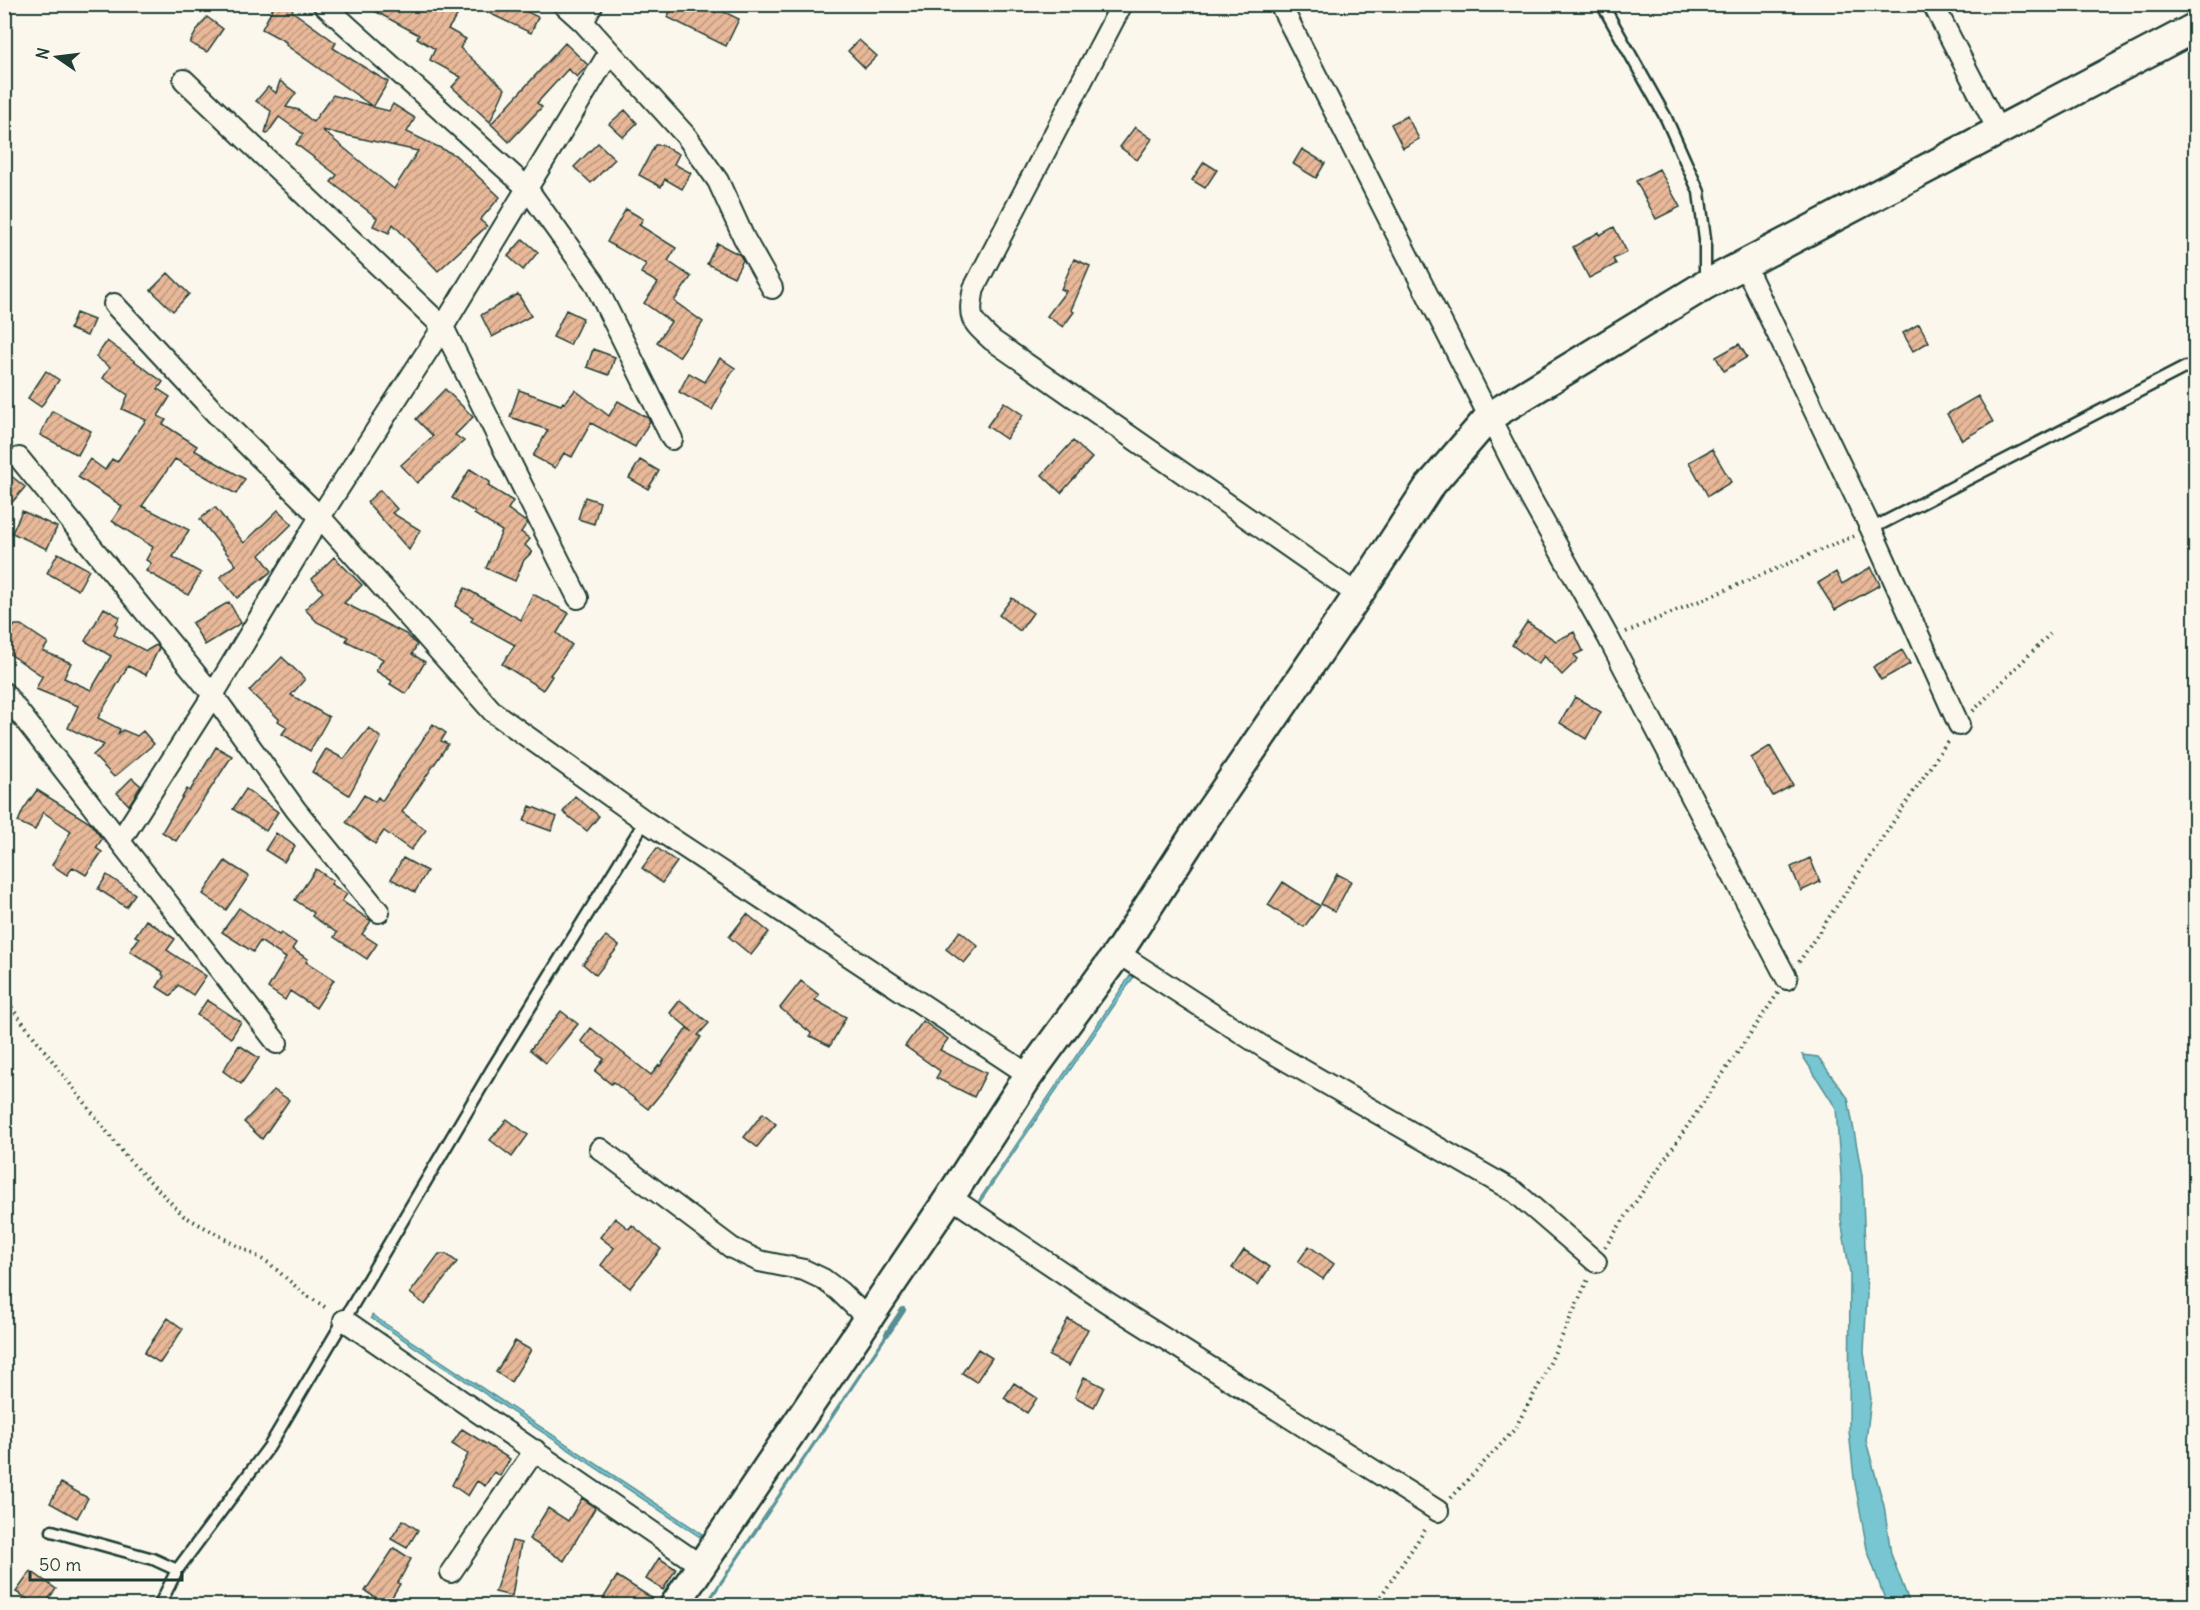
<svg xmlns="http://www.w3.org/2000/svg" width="2200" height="1610" viewBox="0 0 2200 1610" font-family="Delius,sans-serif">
<defs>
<pattern id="building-hatch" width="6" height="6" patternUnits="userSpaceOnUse" patternTransform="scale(1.5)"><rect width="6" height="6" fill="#e8b899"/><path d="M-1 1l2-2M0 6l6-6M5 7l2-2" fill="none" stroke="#bb977e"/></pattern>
</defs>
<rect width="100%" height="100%" fill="#fbf7ec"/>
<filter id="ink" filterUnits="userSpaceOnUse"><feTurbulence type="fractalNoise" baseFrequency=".0167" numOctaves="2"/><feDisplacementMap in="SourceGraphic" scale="12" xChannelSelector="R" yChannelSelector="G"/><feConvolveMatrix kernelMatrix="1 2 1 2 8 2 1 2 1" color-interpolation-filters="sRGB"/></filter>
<g filter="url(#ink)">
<!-- water -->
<path fill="#77c6d2" stroke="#548f93" stroke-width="1.5" d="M1132 973 1135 975 980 1202 979 1200Z
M1802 1055 1818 1057 1848 1098 1862 1175 1867 1294 1864 1352 1871 1399 1866 1441 1884 1506 1891 1554 1910 1604 1917 1605H1887L1867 1549 1854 1478 1849 1431 1850 1273 1841 1220V1178L1836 1108Z
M372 1315 702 1534 700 1537 371 1318Z
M891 1327H893L707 1605H705Z"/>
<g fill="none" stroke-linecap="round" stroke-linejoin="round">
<!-- stream -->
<path stroke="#548f93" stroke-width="6" d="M887 1334 903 1310"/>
</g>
<!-- building -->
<path fill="url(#building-hatch)" stroke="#1f3d34" stroke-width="1.5" fill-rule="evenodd" d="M275 4H295L292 11 336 43 333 48 388 82 373 107 389 111 393 104 415 118 407 132 455 155 500 197 480 220 487 226 438 271 393 224 389 233 373 226 377 218 331 182 337 175 296 144 303 134 279 117 267 134 265 133 271 111 256 101 268 87 276 93 280 81 296 93 286 107 299 110 313 122 333 95 372 106 286 45V42L262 29ZM322 130 418 151 394 189Z
M362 4H465L448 29 466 39 460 48 505 89 490 122 452 87 461 77 430 60 435 49 417 38 419 35Z
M470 4H511L538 17 531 33Z
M674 4H702L715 12 716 8 739 19 726 46 667 17Z
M207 17 223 29 207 52 190 43 197 30Z
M859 40 877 56 865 68 848 51Z
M565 43 588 65 577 77 568 69 537 103 542 107 509 142 491 124Z
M625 110 637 123 623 137 609 124Z
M1407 116 1419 139 1403 148 1391 124Z
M1135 127 1152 139 1137 160 1120 147Z
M598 143 615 159 591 183 574 167Z
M655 145H662L679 154 674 164 691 173 682 189 665 179 661 187 639 175Z
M1302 149 1325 163 1316 178 1293 164Z
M1204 162 1217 170 1205 188 1192 180Z
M1659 169 1680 207 1656 219 1636 181Z
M626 209 643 219 639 225 676 248 668 261 691 277 674 301 703 322 679 357 657 342 671 322 644 303 658 283 641 273 646 264 607 242Z
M1614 227 1627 252 1613 259 1616 264 1589 278 1573 247 1599 232 1600 235Z
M523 239 538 252 523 270 508 256Z
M717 243 740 255 743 260 734 277 707 264Z
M1074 259 1090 266 1071 310 1074 312 1063 327 1047 316 1066 291 1061 289Z
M168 273 189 294 173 311 151 290Z
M518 294 531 316 492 337 481 315Z
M566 310 583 318 570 345 553 337Z
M76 313 94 320 87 336 70 329Z
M1919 324 1929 342 1913 351 1903 333Z
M107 341 163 382 158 389 170 397 158 416 166 420 163 424 197 446 194 450 245 479 236 494 175 459 142 506 189 530 173 557 201 573 188 595 146 571 151 563 146 560 153 547 112 521 122 506 78 477 90 459 105 470 112 459 117 462 146 420 122 409 128 395 103 378 110 367 96 357Z
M1739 344 1747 357 1724 371 1716 357Z
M593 349 615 357 609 375 587 367Z
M720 358 735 368 721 390 722 391 712 410 679 392 689 373 705 382Z
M46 371 59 380 41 407 28 398Z
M445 389 473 417 455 435 464 441 417 483 401 465 433 436 416 419Z
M519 390 561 405 563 402 565 403 575 390 609 416 618 401 648 418 650 421 635 447 591 423 572 457 564 453 555 468 533 456 548 430 510 417Z
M1978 396 1993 422 1962 440 1947 414Z
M1004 402 1023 415 1006 439 987 426Z
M52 411 91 431 78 455 40 435Z
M1073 441 1092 458 1061 493 1042 475Z
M1712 449 1731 482 1708 496 1689 462Z
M640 460 659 471 648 489 629 478Z
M470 469 490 482 488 486 513 501 508 509 527 523 521 532 530 539 525 545 532 552 524 560 515 581 486 568 502 531 474 514 475 512 452 498Z
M4 470 25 487 4 512Z
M380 490 397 509 392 513 420 530 409 550 367 502Z
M585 497 600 502 594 524 578 519Z
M215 507 244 543 278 510 292 524 260 555 272 571 237 598 220 577 236 565 200 519Z
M22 511 57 527 47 549 12 533Z
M58 553 89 570 78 590 47 573Z
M334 557 362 585 344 603 406 634 417 645 412 654 425 662 406 694 390 684 392 681 376 671 383 659 346 641 348 637 317 622 305 609 323 592 312 579Z
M1871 567 1880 585 1835 610 1818 583 1836 572 1842 584Z
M465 588 521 620 533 594 569 613 557 633 572 645 550 675 552 676 543 690 502 664 515 645 471 621 473 617 455 606Z
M1012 598 1033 613 1020 631 999 615Z
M229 602 241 623 205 645 192 623Z
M104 608 120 617 116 624 118 625 114 635 146 651 156 645 159 648 146 675 128 666 98 718 120 729 118 734 123 730 137 736 143 731 154 744 114 777 93 755 104 745 68 728 78 706 36 689 42 676 4 650V640L15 625H21L48 643 43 651 71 663 64 678 91 690 111 656 85 641Z
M1527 622 1556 641 1574 632 1583 651 1574 655 1578 659 1562 675 1544 656 1538 664 1512 645Z
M1902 650 1910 664 1881 680 1873 667Z
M282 657 305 679 291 695 329 717 310 751 282 734 287 727 278 721 279 719 249 691Z
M1575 697 1601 712 1586 739 1560 723Z
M433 724 446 733 441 741 448 744 402 812 426 830 411 850 384 831 375 844 346 822 364 795 375 802 378 797 382 801Z
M369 728 381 738 349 795 312 772 326 749 344 759Z
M1770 746 1793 785 1773 796 1751 758Z
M216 747 232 756 176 841 162 832 187 789 190 791Z
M132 778 141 786 129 805 117 793Z
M246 789 278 812 266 831 233 809Z
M37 790 90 823 102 839 96 848 102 852 86 875 73 867 67 875 52 865 71 831 43 812 35 830 18 822 23 810Z
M575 796 599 816 587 831 563 812Z
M530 806 557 817 551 831 524 821Z
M276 833 295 846 284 862 265 850Z
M657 848 677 862 662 883 642 868Z
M403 858 427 871 415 892 391 879Z
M1810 858 1820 882 1801 891 1791 867Z
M225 861 249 876 226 910 203 894Z
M316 869 333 881 331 884 347 894 342 901 371 921 362 934 377 944 367 959 334 937 337 933 312 916 314 913 295 900Z
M1337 874 1351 881 1335 912 1321 904Z
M107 875 135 894 126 907 98 889Z
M1283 882 1320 906 1304 927 1268 905Z
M239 908 279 935 281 933 296 943 292 949 308 959 306 962 334 980 316 1008 290 991 285 1000 268 988 286 958 260 941 253 952 222 932Z
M747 914 769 932 751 955 729 937Z
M146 920 175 939 167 950 206 976 193 995 178 985 171 996 157 987 164 976 162 974 163 972 130 951 139 938 135 936Z
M960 931 978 946 964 963 946 949Z
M606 936 619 946 596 975 583 964Z
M801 981 819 995 815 1000 846 1017 830 1046 810 1036 811 1033 780 1008Z
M207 1000 241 1022 231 1038 197 1015Z
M680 1000 709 1023 698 1035 701 1037 670 1082 648 1109 613 1082 611 1084 595 1071 604 1059 581 1041 591 1028 651 1075 659 1065 660 1066 687 1028 693 1032 670 1013Z
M561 1011 578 1024 546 1063 530 1050Z
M923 1021 948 1039 940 1050 986 1073 974 1097 936 1078 940 1071 905 1046Z
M239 1045 259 1058 241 1084 223 1071Z
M274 1090 289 1100 262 1139 244 1122Z
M763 1113 776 1124 757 1147 744 1137Z
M507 1119 528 1135 512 1157 490 1140Z
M615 1218 629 1229 632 1225 661 1249 630 1288 601 1265 614 1248 600 1237Z
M1309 1246 1334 1264 1323 1279 1298 1262Z
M1244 1250 1270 1267 1258 1285 1232 1268Z
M439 1254H446L457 1262 425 1305 410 1293Z
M168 1318 183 1329 160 1363 144 1353Z
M1068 1319 1088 1329 1069 1366 1049 1356Z
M515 1341 531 1350 511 1382 496 1372Z
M978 1349 992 1358 976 1382 962 1373Z
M1084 1377 1104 1387 1094 1407 1075 1397Z
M1014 1383 1037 1398 1027 1413 1004 1398Z
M462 1429 510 1459 500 1476 494 1472 485 1486 477 1481 468 1496 452 1485 468 1454 452 1444Z
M61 1483 88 1498 77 1518 50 1503Z
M582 1498 595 1508 564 1561 529 1539 548 1508 568 1521Z
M403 1520 418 1530 407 1548 391 1539Z
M512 1541 521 1543 512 1596 495 1592Z
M394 1548 411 1559 398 1583 400 1584 387 1605 365 1591Z
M659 1558 676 1569 663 1590 646 1579Z
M31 1571 56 1589 44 1605H37L16 1592Z
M617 1576 658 1602V1605H613L603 1599Z"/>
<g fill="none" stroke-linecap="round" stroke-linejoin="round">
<!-- lane casing -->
<g stroke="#1f3d34" stroke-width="15">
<path id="lane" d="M1602 4 1666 118 1699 192 1705 239V282
M1871 529 2186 367
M52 1531 153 1559 177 1570
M159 1606 177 1570 269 1447 492 1069 645 821"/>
</g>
<!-- street casing -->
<g stroke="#1f3d34" stroke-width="24">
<path id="street" d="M323 4 526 187 594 282 672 439
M563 4 583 22 687 137 718 181 744 238 772 288
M1122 4 974 288C968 318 970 320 992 340L1358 595
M1280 4 1531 499 1609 639 1787 979
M1933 4 1998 130
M583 22 593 4
M184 80 443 327 578 598
M1745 266 1871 529 1959 725
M114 304 220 418 320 517 493 712 645 821 1029 1075
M19 458 213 695 296 810 379 912
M4 693 277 1043
M120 841 213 695 320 517 443 327 609 53
M1118 953 1268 1050 1515 1192 1596 1262
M600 1149 732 1248 759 1261 804 1270 823 1279 839 1291 867 1318
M950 1197 1105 1301 1438 1511
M344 1320 700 1565
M451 1572 535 1450"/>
</g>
<!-- secondary casing -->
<g stroke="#1f3d34" stroke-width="33">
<path id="secondary" d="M674 1606 950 1197 1029 1075 1118 953 1204 820 1358 595 1428 488 1489 417 1705 285 2196 27"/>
</g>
<!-- path -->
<path stroke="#1f3d34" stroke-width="4" stroke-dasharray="1.5 4.5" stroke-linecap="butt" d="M1626 632 1854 536
M1973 711 2050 634
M1799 962 1949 739
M4 998 127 1158 184 1216 269 1263 303 1293 328 1309
M1605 1247 1778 993
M1451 1498 1514 1430 1544 1376 1589 1277
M1374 1606 1427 1527"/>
<!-- lane -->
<use href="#lane" stroke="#fbf7ec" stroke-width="10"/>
<!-- street -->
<use href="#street" stroke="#fbf7ec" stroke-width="20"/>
<!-- secondary -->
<use href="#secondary" stroke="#fbf7ec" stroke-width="28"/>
</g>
</g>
<!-- margin -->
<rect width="2200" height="1610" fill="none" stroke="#fbf7ec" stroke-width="24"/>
<rect x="12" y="12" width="2176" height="1586" fill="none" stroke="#1f3d34" stroke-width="2" filter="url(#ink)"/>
<!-- north arrow -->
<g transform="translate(57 57) rotate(284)" stroke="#fbf7ec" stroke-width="4.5" paint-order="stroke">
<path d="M0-4.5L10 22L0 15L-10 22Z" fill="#1f3d34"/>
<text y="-9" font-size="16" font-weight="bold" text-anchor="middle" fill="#1f3d34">N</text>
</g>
<!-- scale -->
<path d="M30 1571v9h152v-9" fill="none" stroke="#1f3d34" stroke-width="3"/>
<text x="39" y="1571" font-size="18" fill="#1f3d34" stroke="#fbf7ec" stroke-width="4.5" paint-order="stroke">50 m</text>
</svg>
